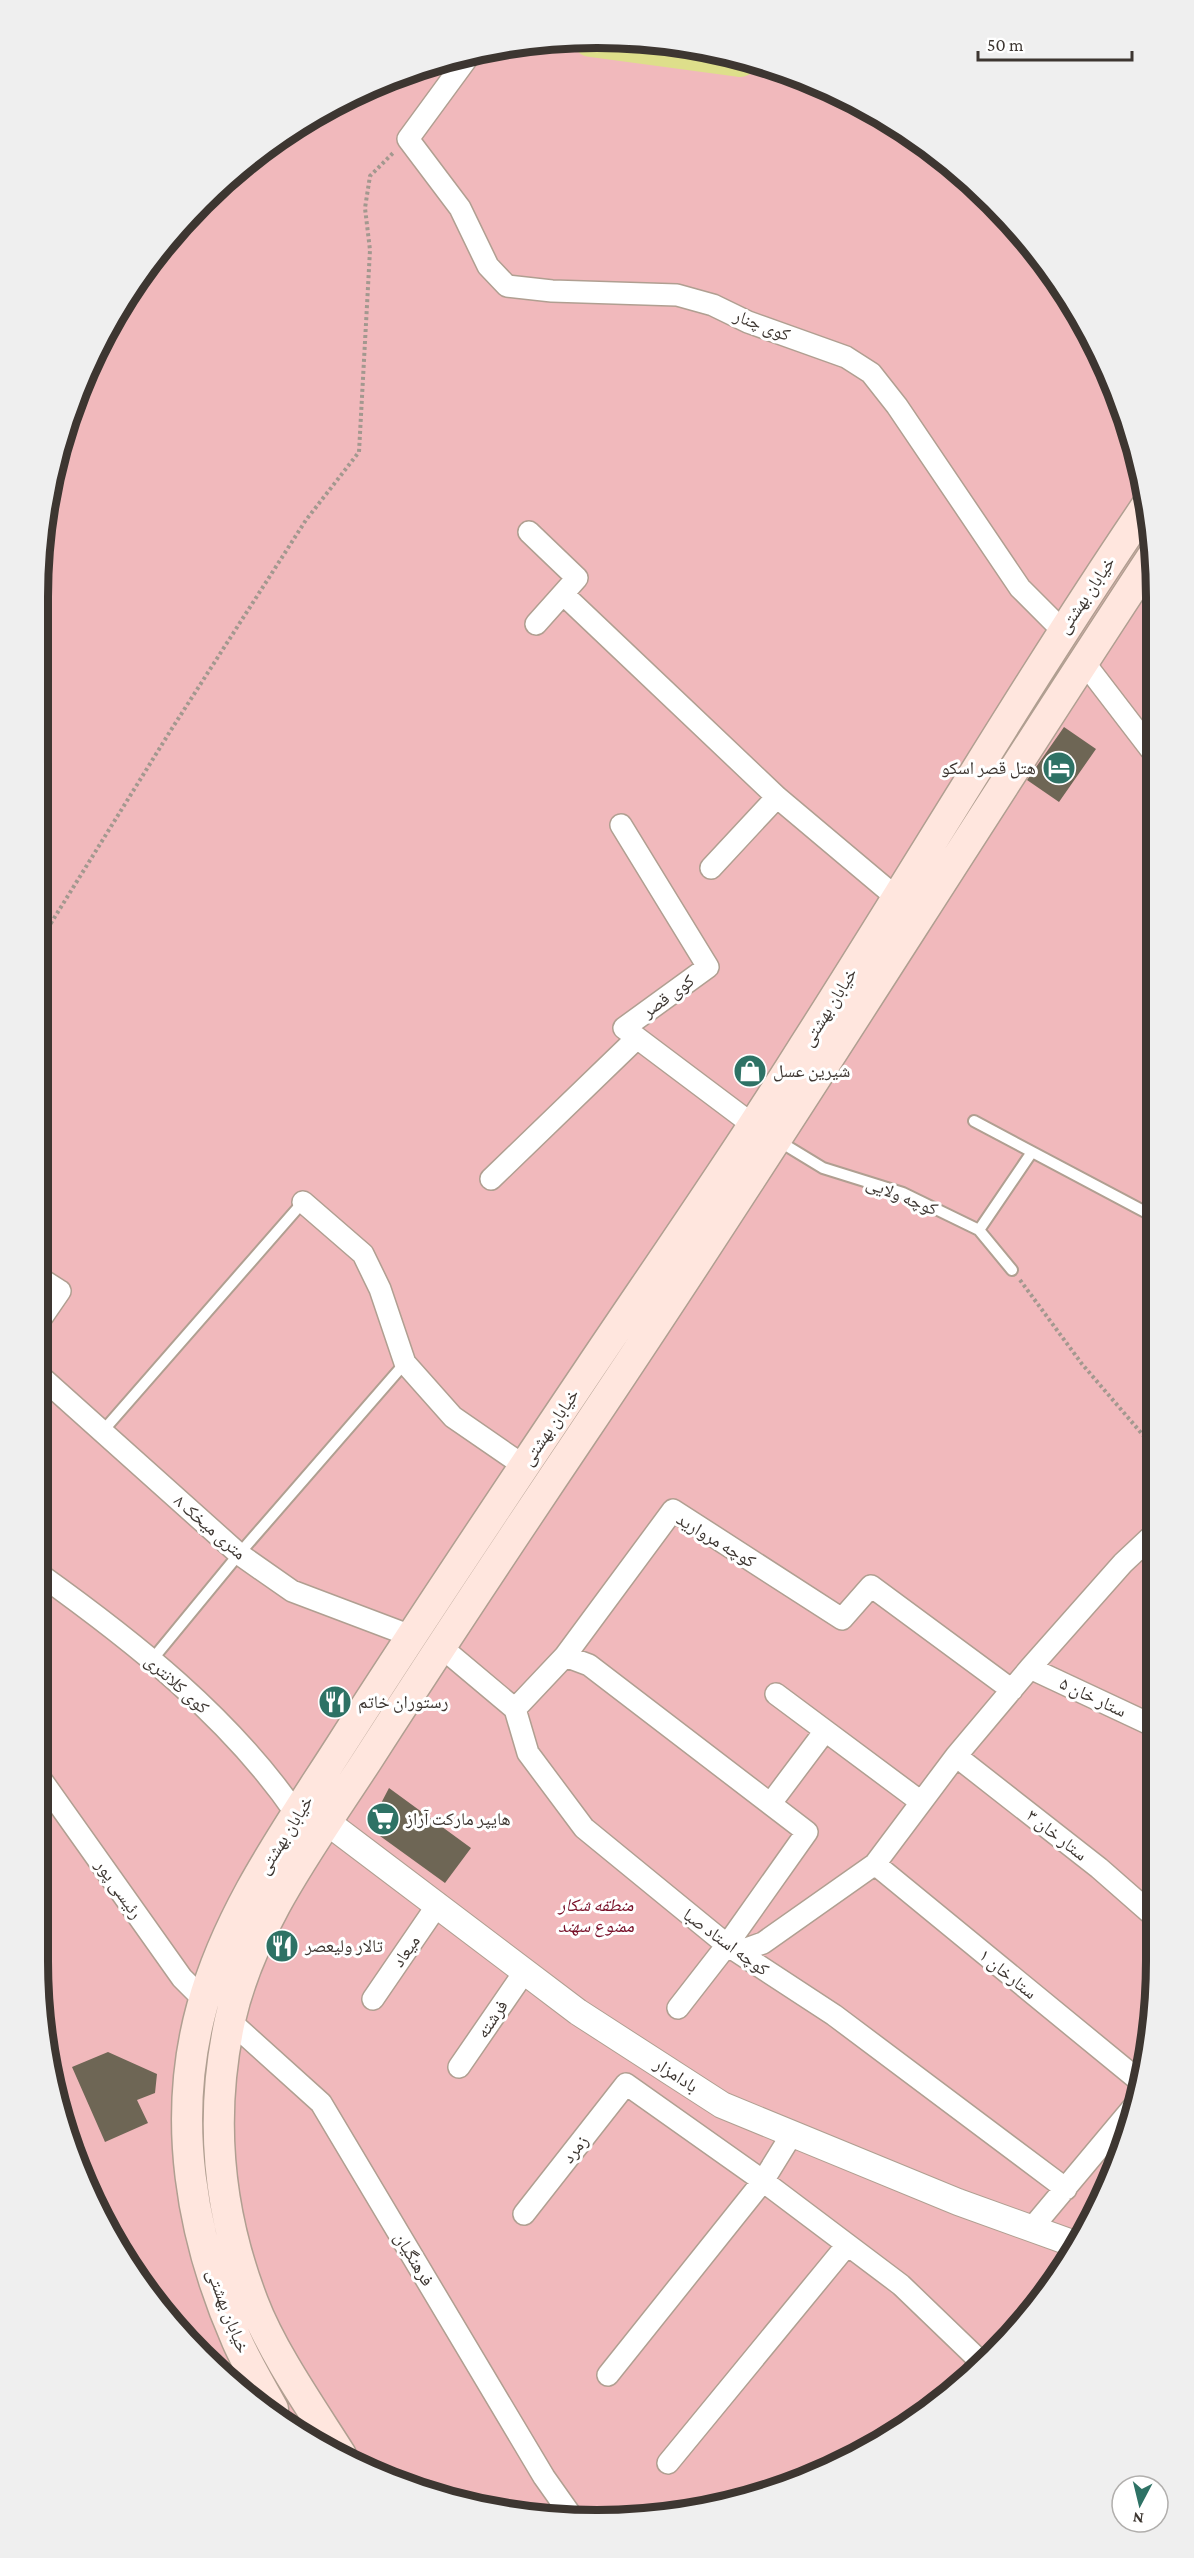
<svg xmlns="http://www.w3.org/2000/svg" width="1194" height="2558" viewBox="0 0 1194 2558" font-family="'Crimson Pro','Noto Naskh Arabic',serif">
<rect width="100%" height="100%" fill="#fdeee2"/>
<!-- green -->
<path fill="#f1b9bc" d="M597 38 706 48 811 80 937 153 1041 256 1114 383 1152 524 1156 1961 1146 2070 1114 2175 1017 2330 876 2446 706 2510 597 2520 488 2510 318 2446 176 2330 112 2240 67 2141 38 1961V597L48 488 80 383 132 286 201 202 286 132 383 80 488 48Z"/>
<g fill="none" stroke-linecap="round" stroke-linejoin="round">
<!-- river -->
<path stroke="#dedf8b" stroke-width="38" d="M591 38 740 58"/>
</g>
<!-- building -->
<path fill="#6e6655" d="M1064 727 1096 749 1059 802 1027 780Z
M389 1788 471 1848 445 1883 380 1836 375 1827 377 1811Z
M108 2052 157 2074 155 2093 137 2100 148 2123 105 2142 72 2067Z"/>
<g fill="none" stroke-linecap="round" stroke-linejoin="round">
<!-- service casing -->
<g stroke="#b09f91" stroke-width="14">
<path id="service" d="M974 1121 1151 1215
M777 1140 823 1168 903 1193 979 1230 1012 1270
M979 1230 1032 1152
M102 1432 303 1202
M151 1661 239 1554 405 1363"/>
</g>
<!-- minor casing -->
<g stroke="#b09f91" stroke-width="24">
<path id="minor" d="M471 53 408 139 460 208 488 266 507 286 552 291 677 295 713 305 748 322 846 357 871 373 897 406 1020 588 1062 630
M529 532 577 578 536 624
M563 594 777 797 897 898
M1083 661 1152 751
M621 825 708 967 624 1028 753 1125
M711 868 777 797
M491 1179 637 1038
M303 1202 363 1254 380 1289 405 1363 453 1417 524 1466
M38 1323 60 1291 38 1277
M38 1374 239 1554 292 1591 411 1636
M38 1573C133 1641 230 1717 297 1815
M440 1646 515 1709 528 1753 584 1828 727 1945 834 2015 1066 2189
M565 1656 673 1510 842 1619 871 1586 1012 1690
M1030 1668 1156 1727
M776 1694 921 1802
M515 1709 565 1656 589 1665 807 1832 727 1945 678 2008
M956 1756 1099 1868 1156 1918
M38 1775 182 1978 204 2000
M771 1803 825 1731
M875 1864 1142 2083
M738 1952 763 1943 875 1864 956 1756 1030 1668 1123 1563 1155 1533
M373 1999 438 1904
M230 2021 321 2103 544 2477 573 2518
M459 2067 525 1971
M524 2214 626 2084 763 2181 901 2285 980 2361
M1032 2228 1135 2105
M608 2375 763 2181 792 2134
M668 2463 847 2245"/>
</g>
<!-- tertiary casing -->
<g stroke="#b09f91" stroke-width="28">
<path id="tertiary" d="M327 1822 578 2012 722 2105 958 2202 1072 2243"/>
</g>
<!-- secondary casing -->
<g stroke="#b09f91" stroke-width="33">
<path id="secondary" d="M273 2409C261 2387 247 2364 237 2341 191 2236 171 2119 202 2007 228 1911 288 1828 341 1745 422 1618 506 1493 590 1368 662 1261 736 1155 804 1046 919 866 1027 682 1147 505
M341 2455C312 2409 272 2352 253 2302 217 2209 209 2117 230 2020 252 1923 315 1841 368 1759 438 1650 509 1543 581 1436 776 1146 960 849 1152 557"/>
</g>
<!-- path -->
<path stroke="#a3988f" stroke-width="4" stroke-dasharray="3 3" stroke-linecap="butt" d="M38 944 171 730 306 520 359 452 370 250 365 208 370 176 394 152
M1020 1280 1082 1364 1155 1449"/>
<!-- service -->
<use href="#service" stroke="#fff" stroke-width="10"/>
<!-- minor -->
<use href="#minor" stroke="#fff" stroke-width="21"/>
<!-- tertiary -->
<use href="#tertiary" stroke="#fff" stroke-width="26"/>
<!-- secondary -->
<use href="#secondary" stroke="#ffe6de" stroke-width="30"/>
</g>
<!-- icons -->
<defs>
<g id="hotel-disc" transform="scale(1.725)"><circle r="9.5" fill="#2e7265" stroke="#fff"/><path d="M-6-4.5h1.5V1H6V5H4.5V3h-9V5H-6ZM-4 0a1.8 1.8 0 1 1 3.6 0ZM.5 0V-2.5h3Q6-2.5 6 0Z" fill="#fff"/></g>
<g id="shop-disc" transform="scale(1.725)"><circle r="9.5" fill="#2e7265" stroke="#fff"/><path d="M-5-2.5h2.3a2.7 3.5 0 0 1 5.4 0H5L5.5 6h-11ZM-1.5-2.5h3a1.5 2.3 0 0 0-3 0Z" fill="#fff"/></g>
<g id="restaurant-disc" transform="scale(1.725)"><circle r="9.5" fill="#2e7265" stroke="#fff"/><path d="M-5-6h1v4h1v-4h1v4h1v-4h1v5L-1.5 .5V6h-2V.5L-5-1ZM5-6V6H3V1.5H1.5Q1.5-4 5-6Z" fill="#fff"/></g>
<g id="supermarket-disc" transform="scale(1.725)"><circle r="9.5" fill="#2e7265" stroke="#fff"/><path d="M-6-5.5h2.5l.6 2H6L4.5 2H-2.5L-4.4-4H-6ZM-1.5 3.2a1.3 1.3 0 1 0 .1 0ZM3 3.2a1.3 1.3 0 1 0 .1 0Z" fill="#fff"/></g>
</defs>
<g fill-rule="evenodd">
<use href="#hotel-disc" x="1059" y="768"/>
<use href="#shop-disc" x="750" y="1071"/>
<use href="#restaurant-disc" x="335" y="1702"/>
<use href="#supermarket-disc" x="383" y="1819"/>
<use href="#restaurant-disc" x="282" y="1946"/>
</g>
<g text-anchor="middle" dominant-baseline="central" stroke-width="6" stroke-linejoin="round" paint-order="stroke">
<!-- street labels -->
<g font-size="18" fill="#3d3631" stroke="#fff">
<text transform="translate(762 325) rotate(21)">کوی چنار</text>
<text transform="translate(1086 595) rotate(-56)">خیابان بهشتی</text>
<text transform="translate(668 996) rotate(-36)">کوی قصر</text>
<text transform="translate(829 1007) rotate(-58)">خیابان بهشتی</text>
<text transform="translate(902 1196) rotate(22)">کوچه ولایی</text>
<text transform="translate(550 1427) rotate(-56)">خیابان بهشتی</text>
<text transform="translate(210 1527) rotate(41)">۸ متری میخک</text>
<text transform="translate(716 1540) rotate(31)">کوچه مروارید</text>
<text transform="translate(177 1684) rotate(42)">کوی کلانتری</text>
<text transform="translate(1093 1697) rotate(25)">ستار خان ۵</text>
<text transform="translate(285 1835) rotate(-58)">خیابان بهشتی</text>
<text transform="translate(1057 1835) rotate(38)">ستار خان ۳</text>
<text transform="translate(119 1889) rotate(55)">رئیسی پور</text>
<text transform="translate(726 1942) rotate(36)">کوچه استاد صبا</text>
<text transform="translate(406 1951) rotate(-55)">میعاد</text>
<text transform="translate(1008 1974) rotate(39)">ستارخان ۱</text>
<text transform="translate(492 2019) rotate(-56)">فرشته</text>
<text transform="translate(676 2075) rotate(33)">بادامزار</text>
<text transform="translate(575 2149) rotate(-52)">زمرد</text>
<text transform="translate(414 2259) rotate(59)">فرهنگیان</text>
<text transform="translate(228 2311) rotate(69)">خیابان بهشتی</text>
</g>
<!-- poi labels -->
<g font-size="18" fill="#3d3631" stroke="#fff" text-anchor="start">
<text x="1036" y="768" text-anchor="end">هتل قصر اسکو</text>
<text x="773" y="1071">شیرین عسل</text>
<text x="358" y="1702">رستوران خاتم</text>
<text x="406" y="1819">هایپر مارکت آراز</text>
<text x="305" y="1946">تالار ولیعصر</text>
</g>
<!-- park labels -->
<g font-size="18" font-style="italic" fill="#770f27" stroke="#fff">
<text x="596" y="1905">منطقه شکار<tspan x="596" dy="21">ممنوع سهند</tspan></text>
</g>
</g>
<!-- crop -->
<path d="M0 0H1194V2558H0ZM597 48H597A549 549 0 0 1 1146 597V1961A549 549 0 0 1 597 2510H597A549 549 0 0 1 48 1961V597A549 549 0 0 1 597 48Z" fill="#efefef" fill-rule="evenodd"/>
<path fill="none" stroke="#3d3631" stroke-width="8" d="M597 48H597A549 549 0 0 1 1146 597V1961A549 549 0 0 1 597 2510H597A549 549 0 0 1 48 1961V597A549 549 0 0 1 597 48Z"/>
<!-- north arrow -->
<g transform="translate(1140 2504) rotate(187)"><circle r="28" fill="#ffffff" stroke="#b1afad" stroke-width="1.5"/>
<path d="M0-4.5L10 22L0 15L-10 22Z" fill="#2e7265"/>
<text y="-9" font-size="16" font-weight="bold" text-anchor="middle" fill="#3d3631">N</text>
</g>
<!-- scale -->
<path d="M978 51v9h154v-9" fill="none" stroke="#3d3631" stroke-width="3"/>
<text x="987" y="51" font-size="18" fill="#3d3631" stroke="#ffffff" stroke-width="4.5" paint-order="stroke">50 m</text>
</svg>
